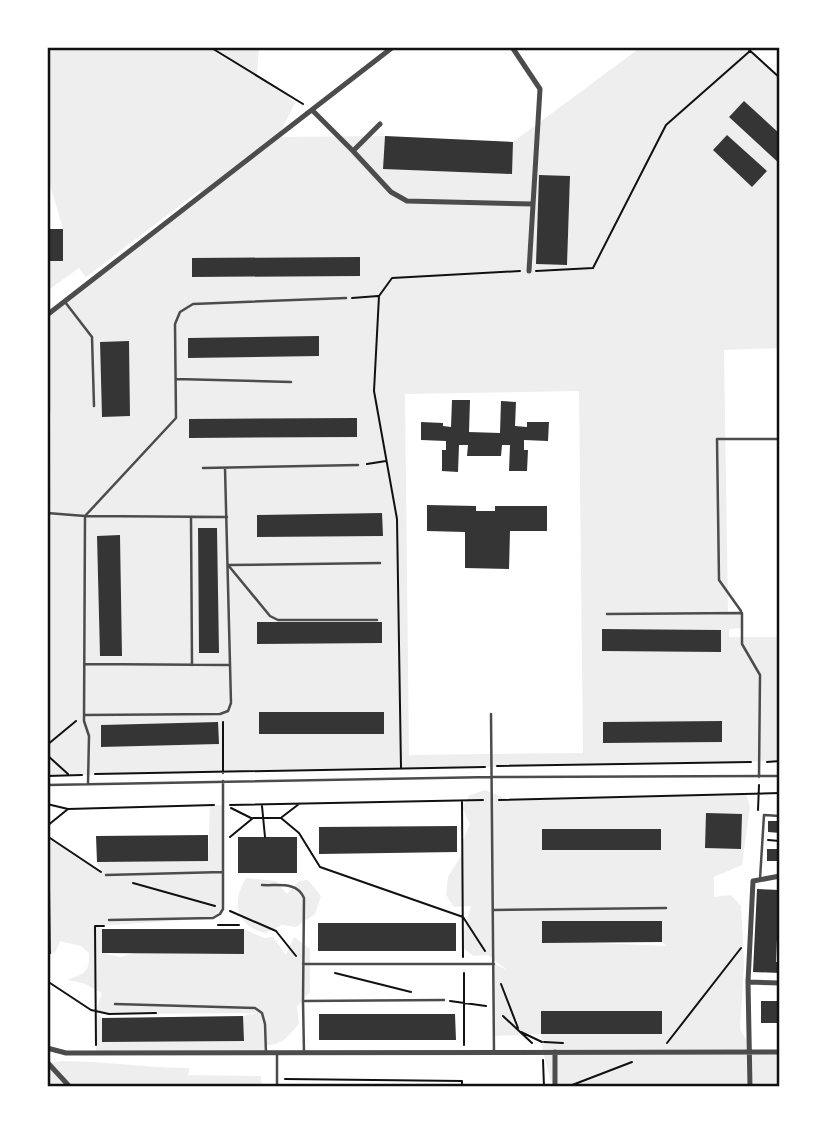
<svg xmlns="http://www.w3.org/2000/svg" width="827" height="1134" viewBox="0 0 827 1134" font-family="'Fira Sans Condensed',sans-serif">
<rect width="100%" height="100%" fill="#fff"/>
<!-- green -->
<path fill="#eee" fill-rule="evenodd" d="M47 47H259L257 77C274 83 283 90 295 103L278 137 385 136 384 169 511 174 513 142 641 47H746L780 78V348L724 350 728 612 742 613V628L729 629V637H780V761L47 776V513H52L47 508 50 496 51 412 47 411V316L200 197V190L86 277 79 268 47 291V261L63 260V229L47 175ZM539 175 570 176 567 265 537 264ZM360 257V276L192 277 193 258ZM100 342H129L130 416H102ZM579 391 583 753 409 755 405 394ZM356 418 357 437 189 438 190 419ZM382 513V535L257 515H258ZM198 528H217L218 653H199ZM97 536H120L122 656H100ZM602 629 721 630V651H602ZM259 712H384V734H259ZM721 721V742L603 743V722ZM218 722V744L101 747V725Z
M485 790 510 800 746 793 750 807 742 865 714 877V897L731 895 741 906 744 963 740 1029 750 1046V1052H780V1087H553L543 1053 541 1034 494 1036V964L507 970 488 955 474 956 463 948V932L471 906 454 907 446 895 448 877 462 854V842L470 824 462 807 470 795ZM542 829H661V849L542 850ZM662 921V942L667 946 594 943Z
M210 805H223V909L220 914 212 918 97 926 102 929V953L120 957 135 953 244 954V929L264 938 273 937 286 955 294 937 310 949V992L297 1007 299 1024C289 1035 282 1046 266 1045L268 1053H96V1011L102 993 83 983 67 980C84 974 90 972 89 953L81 946 60 941 56 951 51 954 47 836 104 874 97 862 208 861ZM97 1012 109 1014 257 1013 243 1016V1041L103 1042 102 1018Z
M246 878 276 881 287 894 299 881 308 880 321 896 315 914 296 927 282 925 265 933C236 926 231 902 246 878Z
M60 1061C104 1061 147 1068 190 1068L188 1075 261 1076 262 1087H48L47 1063Z"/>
<!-- building -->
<path fill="#353535" d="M744 101 780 134V164L729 117Z
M727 135 767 171 752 187 713 150Z
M385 136 513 142 512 174 383 169Z
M539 175 570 176 567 265 536 264Z
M47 229H63V261H47Z
M360 257V276L192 277V258Z
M319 336V356L188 358V338Z
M129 341 130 416 102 417 100 342Z
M452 400H470L469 432 500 433 501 401 516 402 515 426 527 427V422H549L548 441 524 440V450H528L527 471H509L510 445H502L501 456H467L468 445H459L458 472 442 471V450H446V441L421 440V422L443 423V426L451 427Z
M357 418V437L189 438V419Z
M427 505 476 506V511H495V506H547V531H510L509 569 465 568V532L427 531Z
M382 513 383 536 257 537V515Z
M198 528H217L219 653H199Z
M120 535 122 656H100L97 536Z
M257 622H382V643L257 644Z
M602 629 721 630V652L602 651Z
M259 712H384V734H259Z
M722 721V742L603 743V722Z
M218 722 219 744 101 747V725Z
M706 813 742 814 741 849 705 848Z
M768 821H780V833L768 832Z
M457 826V852L319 854V827Z
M542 829H661V850H542Z
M208 835V861L97 862 96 836Z
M238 837H297V873H238Z
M767 849H780V861H767Z
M47 886H50L51 954H47Z
M757 889 780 890V940L777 939 776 962H780V973L753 972Z
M542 921H662V942L542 943Z
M318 923H456V951H318Z
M102 929H244V954L102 953Z
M761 1001H780V1023H761Z
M541 1011H662V1034H541Z
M319 1014H455L456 1040H319Z
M243 1016 244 1041 102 1042V1018Z"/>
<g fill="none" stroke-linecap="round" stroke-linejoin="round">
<!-- path -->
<path stroke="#111" stroke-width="2" d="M210 47 303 104
M746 47 780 78
M536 271 593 268 666 125 750 51
M352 298 378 296
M367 464 386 461
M223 722V773
M47 745 76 721
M47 755 68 774
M767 762 780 761
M497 766 751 762
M401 768 397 519 374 391 379 296 392 278 520 271
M95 774 485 767
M47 776 82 775
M499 800 780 793
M462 802 463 957
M47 804 68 809 214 805
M230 805 483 800
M262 806 265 837
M231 808 251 818
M758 810 759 785
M282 817 299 804
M47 826 68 809
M47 836 101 872
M230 837 253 818H281L299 833 320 867 463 917 485 951
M768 840 780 841
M133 883 215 906
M230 911 276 931 296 956
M218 925H239
M335 973 411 992
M464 973V1045
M47 981 91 1010 109 1014 156 1013
M501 984 518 1028
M450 1001 486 1006
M503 1016 532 1043
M521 1032 542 1042
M544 1042 563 1043
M667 1043 741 948
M96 1045 95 926H104
M543 1060 544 1087
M285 1079 462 1081V1087
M567 1087 632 1062"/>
<!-- service -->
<path stroke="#4c4c4c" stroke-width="2.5" d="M47 202H48
M65 302 92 337 94 406
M176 379 291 382
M203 468 358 465
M47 513 85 516 176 418 175 324 180 312 193 304 346 298
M191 518 192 665
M228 565 270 616 278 620H377
M228 565 380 563
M741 611 719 580 717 439H780
M607 614 742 613V644L760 675 759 777
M85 664 229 665
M491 714 494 1053
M84 715 220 714 228 711 231 703 225 468
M88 784 89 736 84 721 85 516 227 517
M47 785 492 777 780 776
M106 875 223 872
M760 879 764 815 780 816
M262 885C278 886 297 881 304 898L303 1001
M494 910 666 908
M109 920 213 918 220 914 223 909V781
M303 964H494
M115 1004 255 1008 262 1013 265 1024 266 1053
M277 1053V1087
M304 1053 303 1001 444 1000"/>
<!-- minor -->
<path stroke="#4c4c4c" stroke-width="5" d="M512 47 540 89 529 271
M312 110 353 151 380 124
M353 151 391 192 407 201 533 204
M47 315 393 47
M748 982 780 983
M47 1048 66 1053 780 1052
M47 1062 70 1087
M555 1087V1052
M750 1087 748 982 753 881 780 876"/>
</g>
<!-- border -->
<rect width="827" height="1134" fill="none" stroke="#ffffff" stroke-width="98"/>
<rect x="49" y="49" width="729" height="1036" fill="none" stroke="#111" stroke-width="2.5"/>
</svg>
